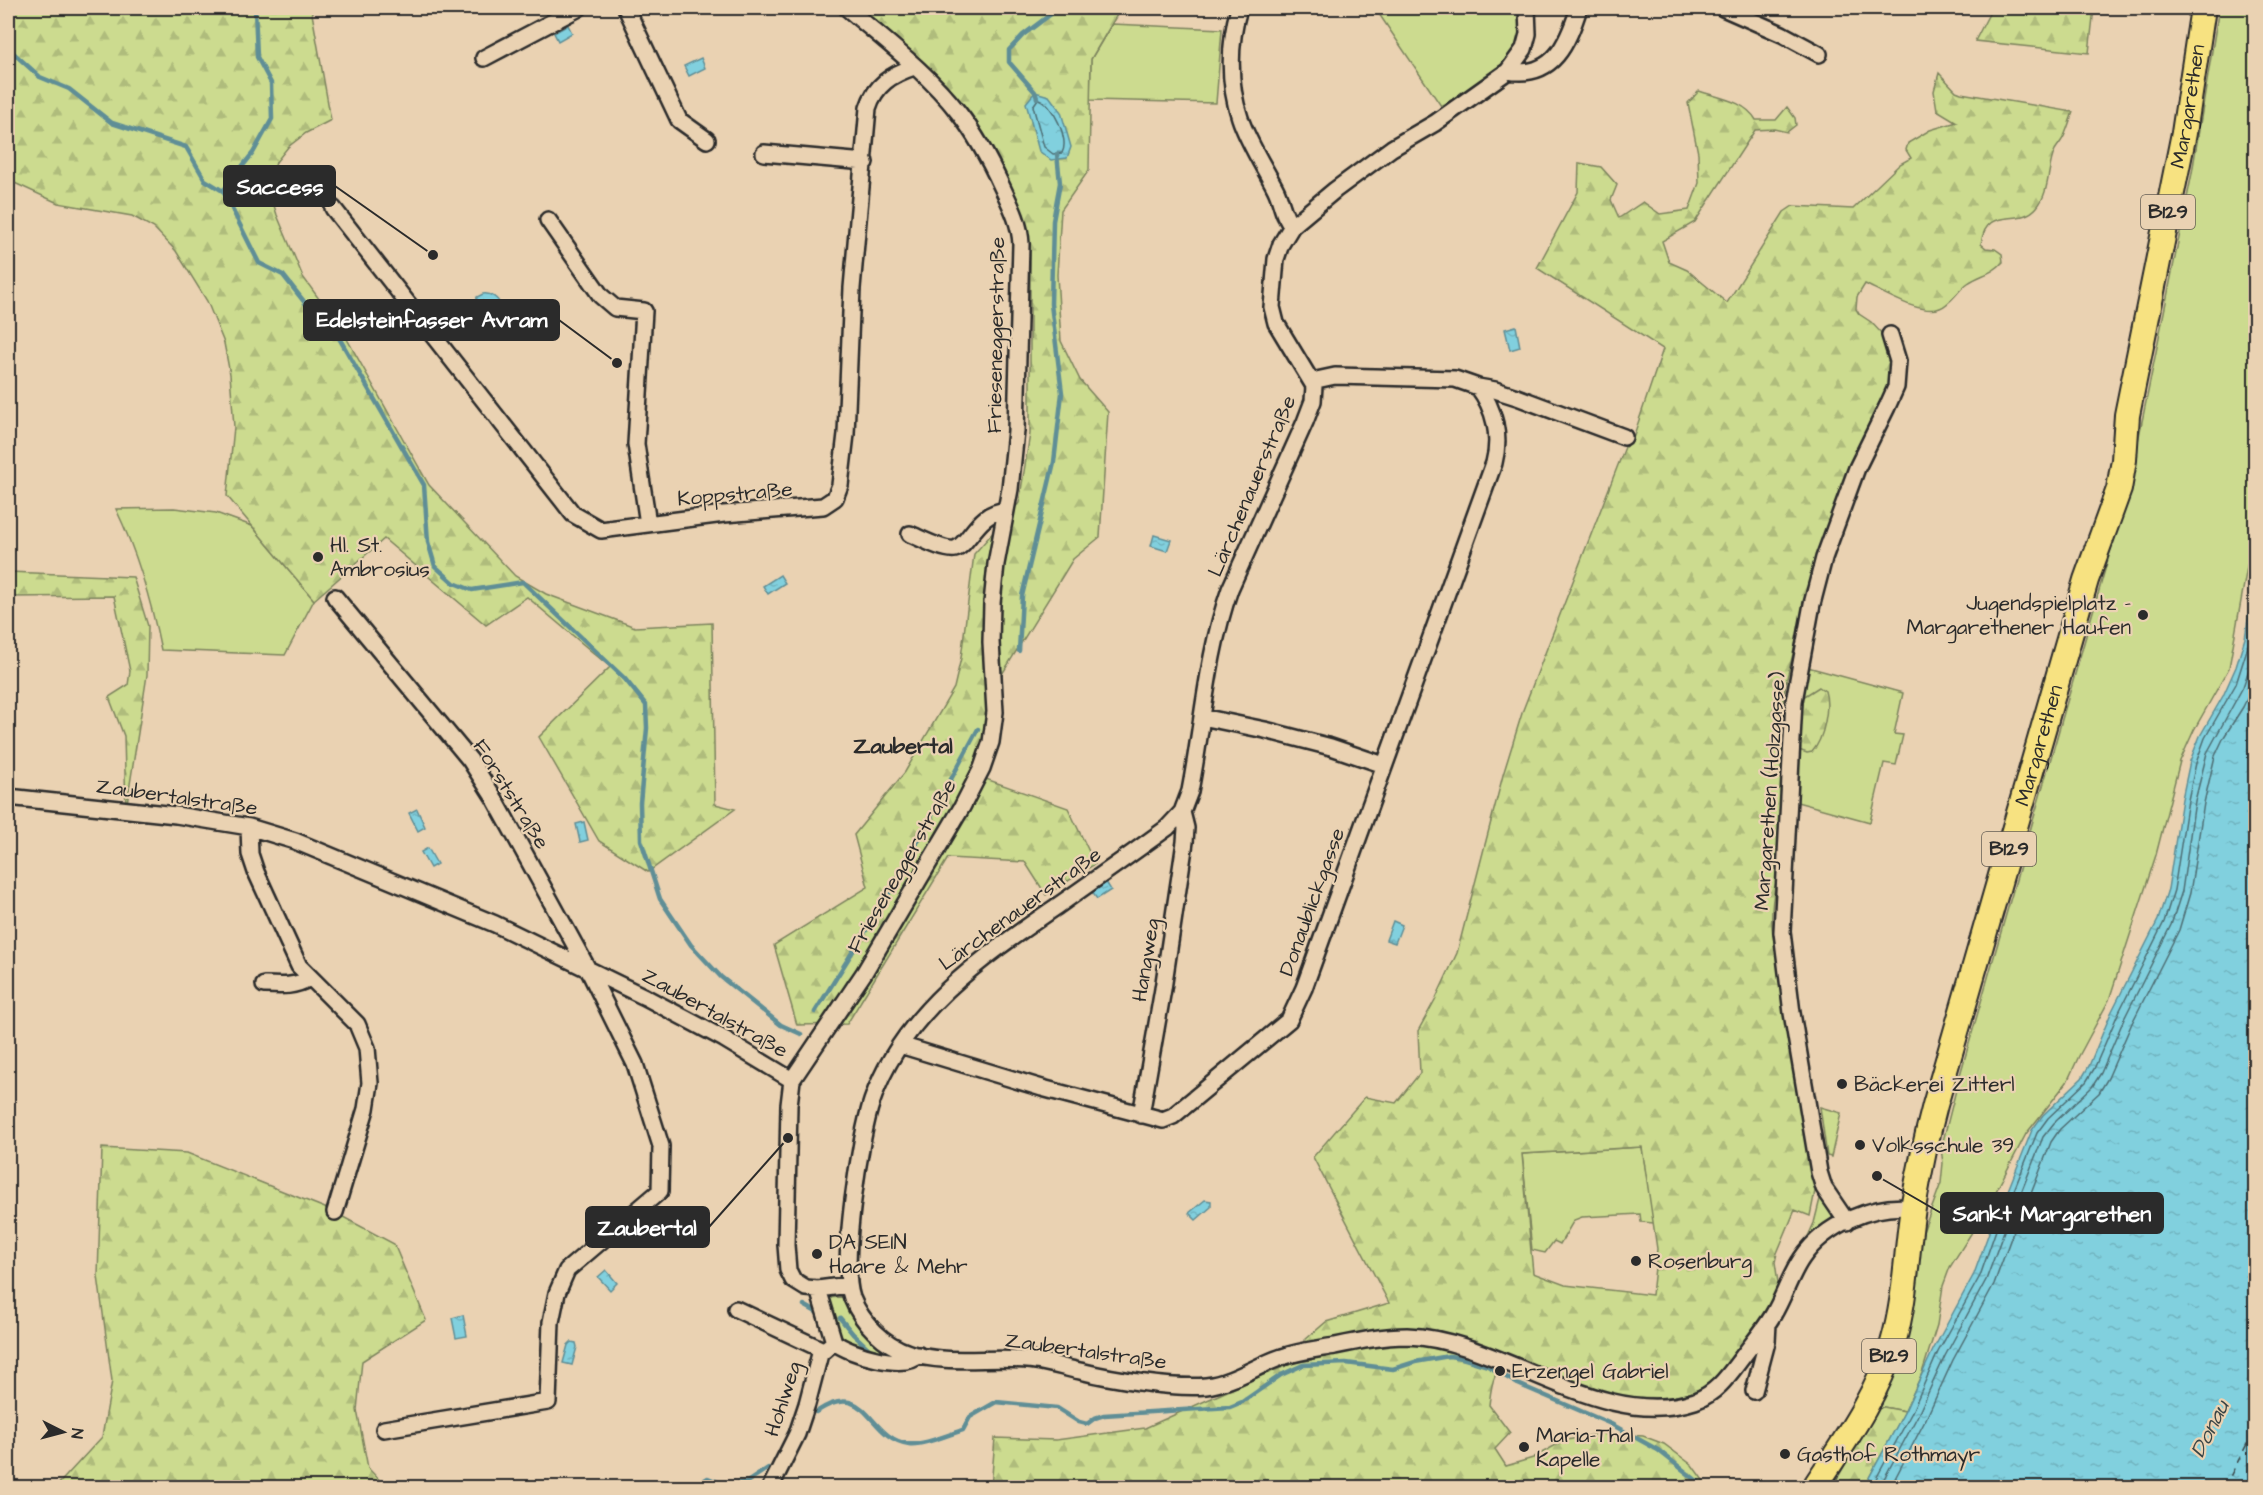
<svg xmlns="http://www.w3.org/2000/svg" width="2263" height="1495" viewBox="0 0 2263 1495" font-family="'Architects Daughter',sans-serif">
<defs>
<pattern id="forest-firs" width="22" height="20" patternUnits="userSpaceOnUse" patternTransform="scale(1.5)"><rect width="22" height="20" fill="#ccdb8f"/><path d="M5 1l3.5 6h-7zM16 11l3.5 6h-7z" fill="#afbc7c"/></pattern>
<pattern id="water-ripples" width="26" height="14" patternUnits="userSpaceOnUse" patternTransform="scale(1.5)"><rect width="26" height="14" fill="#81d0de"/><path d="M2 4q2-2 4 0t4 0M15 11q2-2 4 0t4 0" fill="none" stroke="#70b3bf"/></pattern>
</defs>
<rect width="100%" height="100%" fill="#ead2b2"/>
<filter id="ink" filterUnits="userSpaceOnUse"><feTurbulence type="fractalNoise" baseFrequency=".0167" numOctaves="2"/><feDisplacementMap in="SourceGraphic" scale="12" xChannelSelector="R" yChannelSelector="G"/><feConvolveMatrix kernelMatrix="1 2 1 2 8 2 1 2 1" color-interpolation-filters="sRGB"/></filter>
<g filter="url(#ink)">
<!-- green -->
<path fill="#ccdb8f" stroke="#7c835d" stroke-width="1.5" d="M1375 8H1518C1519 18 1521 30 1519 41 1513 72 1466 92 1441 106Z
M2219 8H2255L2256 517 2229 668 2194 730 2180 761 2156 855 2109 1000 2079 1056 2067 1082 2026 1134 1994 1195 1985 1206 1979 1221 1950 1267 1943 1286 1937 1325 1922 1373 1905 1411 1878 1406 1920 1240 1941 1183 1943 1163 1941 1149 1958 1082 2129 486 2192 173Z
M1112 24 1222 29 1216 103 1090 100 1091 59Z
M174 508 216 513 252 526 314 600 285 655 161 650C151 600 138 555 116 509Z
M1804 666 1903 693 1894 734 1903 735 1896 765 1884 763 1870 822 1797 802Z
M1820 1107 1841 1113 1831 1157 1827 1156Z
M1642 1147 1654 1223 1641 1222 1640 1214 1582 1217 1574 1220 1560 1244 1554 1241 1545 1253 1532 1250 1522 1154Z
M1821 1195 1833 1211 1832 1218 1804 1245 1814 1223Z
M844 1297C858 1329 863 1336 892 1355L852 1345 841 1335 822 1298Z"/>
<!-- forest -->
<path fill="url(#forest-firs)" stroke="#7c835d" stroke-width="1.5" fill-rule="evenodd" d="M8 8H311L331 120 306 133 288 147 276 162 272 177 271 196 277 215 303 277 343 332 429 485 515 576 546 594 635 627 712 623 715 804 735 809 648 872 599 841 539 737 610 667 527 597 486 625 384 539 314 600 227 496 234 427 230 374 224 343 207 301 176 251 154 228 132 216 58 203 8 180Z
M854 8H1121L1091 59 1089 170 1061 210 1057 275 1061 341 1080 380 1108 412 1100 537 1073 559 988 697 983 737V778L1068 808 1095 864 1046 895 1025 862 948 858 847 1024 797 1025 774 945 868 887 854 835 905 772 954 688 961 658 974 554 1019 503 1030 434V249C1027 219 1011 191 998 165Z
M1992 8H2094L2089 53 1975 41Z
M1939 73 1956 91 1961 93 2073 112C2070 120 2068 127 2065 134 2063 140 2058 145 2055 150 2047 167 2050 192 2037 207 2019 229 1986 203 1981 244L1986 248 1995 249 2002 254 2003 262C1991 275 1981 274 1968 283 1958 290 1951 304 1940 308 1922 316 1882 292 1865 284L1857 297 1856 309 1859 314 1871 322 1886 338 1894 373 1814 570 1786 682 1783 701 1787 724 1779 870C1773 893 1770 912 1773 936L1816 1186 1810 1216 1795 1210 1777 1253 1775 1262 1779 1290 1763 1316 1733 1359 1706 1386 1690 1393 1667 1398 1628 1397 1597 1390 1514 1359C1492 1371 1492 1381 1489 1405L1510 1433 1495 1449 1506 1466 1533 1458 1563 1441 1601 1433 1643 1436 1664 1444 1692 1465 1708 1487 991 1488 995 1438 1056 1440 1145 1428 1263 1375 1296 1362 1311 1360 1305 1340 1326 1322 1389 1303 1313 1157 1365 1097 1396 1103 1420 1073 1418 1031 1436 998 1457 953 1503 775 1523 710 1625 447 1634 435 1663 349 1537 268 1578 192 1579 163 1601 167 1617 185 1611 200 1619 218 1643 202 1660 214 1689 210 1699 183 1698 153 1688 103 1699 91C1720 98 1745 101 1756 120H1776L1787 107 1795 118 1796 125 1787 132 1774 129 1755 130 1695 222 1662 241 1669 262 1687 270 1727 303 1784 212 1793 206 1853 209 1900 164 1911 158 1906 150 1908 143 1930 130 1957 122 1937 110 1934 91ZM1642 1147 1657 1249 1652 1295 1565 1285 1533 1273 1522 1154Z
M8 572 133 577 148 626 147 675 126 810 124 736 109 697 128 685 130 671 114 596 8 597Z
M1819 687 1825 691C1830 707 1824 739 1812 752L1807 753 1799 750 1800 699Z
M102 1148 187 1153 330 1210 394 1244 426 1320 362 1361 357 1410 368 1468 386 1487 55 1488 102 1437 112 1381 98 1276Z
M1878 1406 1905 1411 1864 1487 1832 1488Z"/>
<!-- water -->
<path fill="url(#water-ripples)" stroke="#5f8e96" stroke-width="1.5" d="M568 25 572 33 558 41 554 33Z
M701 58 705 68 689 76 684 66Z
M1035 92 1049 96 1061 112 1071 147 1067 158 1051 160 1039 151 1026 103Z
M483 294C491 293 498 298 501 306L485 321 480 320 474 314 477 297Z
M1516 326 1520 347 1510 350 1505 329Z
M1154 535 1171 540 1167 551 1151 546Z
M780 575 785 583 768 594 763 586Z
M2255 577V1487H1864L1905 1411 1933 1350 1974 1274 1992 1224 2001 1208 2032 1130 2043 1115 2082 1078 2089 1066 2111 1013 2158 920 2168 889 2182 799 2190 761 2200 736 2223 696 2236 667 2245 638Z
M417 809 425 827 418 831 409 813Z
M584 822 588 840 580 842 576 824Z
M428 848 437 864 430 868 421 852Z
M1106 882 1111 890 1097 899 1092 892Z
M1393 921 1402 925 1395 943 1386 940Z
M1205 1200 1211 1201V1207L1196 1220 1189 1213Z
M606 1270 617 1283 610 1290 598 1277Z
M463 1315 467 1336 456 1338 452 1318Z
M571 1342 576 1343 577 1347 572 1365 563 1363 568 1345Z"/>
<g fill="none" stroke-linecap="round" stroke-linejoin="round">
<!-- shore -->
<path stroke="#4d6d73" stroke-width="1.5" d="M1038 99C1053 103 1070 140 1062 153L1053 154 1044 147 1033 106Z
M1871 1488 1911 1414 1938 1352 1980 1276 1997 1227 2006 1210 2037 1133 2048 1118 2086 1082 2094 1069 2117 1016 2164 922 2174 890 2188 800 2196 763 2205 738 2236 684 2250 640 2256 615
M1879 1488 1917 1417 1945 1356 1986 1280 2004 1231 2013 1213 2043 1137 2054 1123 2092 1087 2101 1073 2124 1019 2171 925 2182 891 2195 801 2207 753 2243 687 2256 649
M1890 1488 1925 1421 1953 1360 1994 1284 2012 1235 2022 1217 2051 1142 2060 1129 2099 1093 2108 1078 2132 1023 2179 930 2190 893 2204 803 2215 756 2224 737 2243 707 2256 680"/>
<!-- stream -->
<path stroke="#5f8e96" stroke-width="4.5" d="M8 42 10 50 40 77 69 89 112 123 186 147 205 180 223 191 259 263 283 275 317 318 335 331 424 485 428 542 435 566 454 583 472 590 523 582 625 679 646 705 647 728 640 803 641 840 660 899 691 945 721 977 781 1025 801 1034
M1037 98 1035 92 1009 62V50L1023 35 1059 8
M237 173 253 153 272 119 271 83 257 57 255 8
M223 191 233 179
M1019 651 1022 596 1054 462 1062 393 1051 304 1053 221 1060 183 1057 154
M815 1012 893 887 978 729
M804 1305 818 1313
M840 1318 853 1334 870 1350
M816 1412C868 1377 867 1439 909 1444 922 1446 950 1434 963 1430L970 1417 996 1402 1057 1408 1079 1422 1087 1424 1095 1418 1104 1415 1230 1407 1242 1402 1281 1375 1303 1365 1346 1363 1393 1369 1415 1362 1449 1356 1462 1358 1488 1366 1518 1384 1611 1424 1658 1450 1706 1488
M692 1488 708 1478 723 1484 747 1482 768 1468"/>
<!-- ferry -->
<path stroke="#384446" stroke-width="1.5" stroke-dasharray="8 6" stroke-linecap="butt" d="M2224 1488 2256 1427"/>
<!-- minor casing -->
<g stroke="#2b2b2b" stroke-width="20">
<path id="minor" d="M626 8 679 120 707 140
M847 8C885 41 927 72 958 112 976 135 990 161 1002 187 1011 206 1020 223 1021 244L1016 431 1010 489 996 564 992 603 991 642 995 712 991 742 982 768 962 807 864 973 792 1080 789 1105 786 1245 788 1270 793 1280 806 1288 818 1289 849 1285
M1239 8C1229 43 1228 83 1240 118 1247 140 1264 167 1275 188 1282 201 1282 216 1292 226
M1527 8 1528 34 1524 49 1508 71 1435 123 1392 148 1335 190 1292 226 1281 244 1276 259 1272 307 1276 323 1314 386 1313 401 1305 422 1230 589C1207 654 1203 724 1190 791L1182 812 1167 828C1130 855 1093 881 1056 907 983 957 902 1012 872 1101 860 1136 840 1265 852 1298 862 1323 884 1345 909 1353 949 1366 995 1355 1036 1361 1051 1363 1065 1368 1080 1371 1112 1379 1174 1389 1206 1386 1233 1383 1257 1365 1282 1357 1299 1351 1318 1349 1335 1346 1359 1341 1383 1336 1407 1336 1502 1339 1601 1432 1695 1401 1716 1394 1729 1375 1741 1359 1752 1344 1764 1330 1773 1315 1784 1297 1790 1275 1802 1258 1825 1224 1874 1203 1913 1208
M1723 8 1782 34 1819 54
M484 58 579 8
M1508 71C1554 79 1568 42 1579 8
M764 153 865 162
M333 208 573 514 601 530 724 514 823 506 835 498 840 485 846 434 852 288 868 108C875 85 892 74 914 67
M548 220 601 296 615 308 644 311 636 444 648 524
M1312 381 1335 376 1455 379 1478 387 1495 390 1517 397 1624 437
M910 534C920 538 944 551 955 549 969 545 979 510 1006 511
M335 597 470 760 493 796 520 845 588 969 635 1064 661 1146 660 1191 567 1270 557 1293 551 1322 548 1402 384 1429
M1202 717 1265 730 1331 747 1384 765
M8 797 176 815 249 827 295 841 495 924 645 997 724 1039 792 1080
M249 827 250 854 256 872 299 966 357 1024 367 1048 370 1083 366 1109 335 1212
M264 985C282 986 294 987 310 978
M900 1045 1042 1088 1163 1120 1173 1116 1289 1020 1304 988 1494 463C1501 437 1495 409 1478 387
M1141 1115 1163 989 1185 842 1186 828 1182 812
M1847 1222 1824 1188 1819 1172 1792 1013 1782 932 1794 701 1812 604 1824 558 1857 468 1887 407 1896 387 1898 361 1890 335
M818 1289 834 1342C849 1354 905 1371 919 1355
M736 1309 823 1350
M1754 1391 1767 1342 1768 1323
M770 1488 797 1434 807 1404 820 1354 834 1342"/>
</g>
<!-- primary casing -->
<g stroke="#2b2b2b" stroke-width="28">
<g id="primary">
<path id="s1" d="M1814 1488C1844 1442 1877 1396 1893 1343 1906 1299 1906 1253 1913 1208 1919 1173 1926 1139 1935 1105L2086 580 2119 489 2124 460 2127 415 2184 133 2203 8"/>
</g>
</g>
<!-- minor -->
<use href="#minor" stroke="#ead2b2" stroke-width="15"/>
<!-- primary -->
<use href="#primary" stroke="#f7e281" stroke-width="24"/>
</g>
</g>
<!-- markers -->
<g fill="#2b2b2b" stroke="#ead2b2" stroke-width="2">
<circle cx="318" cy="557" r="6"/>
<circle cx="2143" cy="615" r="6"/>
<circle cx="1842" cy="1084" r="6"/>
<circle cx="1860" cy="1145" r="6"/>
<circle cx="817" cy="1254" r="6"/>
<circle cx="1636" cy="1261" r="6"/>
<circle cx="1500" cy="1371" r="6"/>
<circle cx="1524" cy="1447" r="6"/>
<circle cx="1785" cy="1454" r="6"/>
</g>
<g text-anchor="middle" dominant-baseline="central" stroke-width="4.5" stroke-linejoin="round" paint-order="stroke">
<!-- shield labels -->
<g fill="#ead2b2" stroke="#645d54" stroke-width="1.5">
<rect x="2141" y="195" width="54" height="34" rx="4.5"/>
<rect x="1982" y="832" width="54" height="34" rx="4.5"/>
<rect x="1862" y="1339" width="54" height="34" rx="4.5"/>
</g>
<g font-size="20" font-weight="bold" fill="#2b2b2b">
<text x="2168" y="212">B129</text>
<text x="2009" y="849">B129</text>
<text x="1889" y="1356">B129</text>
</g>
<!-- street labels -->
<g font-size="21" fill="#2b2b2b" stroke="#ead2b2">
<text stroke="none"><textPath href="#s1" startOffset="1440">Margarethen</textPath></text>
<text transform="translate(996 335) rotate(-89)">Frieseneggerstraße</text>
<text transform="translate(1252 486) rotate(-67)">Lärchenauerstraße</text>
<text transform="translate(735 494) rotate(-5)">Koppstraße</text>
<text stroke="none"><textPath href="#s1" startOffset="782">Margarethen</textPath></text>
<text transform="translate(1770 791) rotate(-86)">Margarethen (Holzgasse)</text>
<text transform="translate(511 794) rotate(58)">Forststraße</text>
<text transform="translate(177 797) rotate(8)">Zaubertalstraße</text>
<text transform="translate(902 866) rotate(-60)">Frieseneggerstraße</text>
<text transform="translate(1312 902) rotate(-70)">Donaublickgasse</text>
<text transform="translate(1020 909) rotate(-36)">Lärchenauerstraße</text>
<text transform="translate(1146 960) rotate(-81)">Hangweg</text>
<text transform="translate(715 1013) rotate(29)">Zaubertalstraße</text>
<text transform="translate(1086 1351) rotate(8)">Zaubertalstraße</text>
<text transform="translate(783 1399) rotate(-72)">Hohlweg</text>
</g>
<!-- poi labels -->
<g font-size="21" fill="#2b2b2b" stroke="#ead2b2" text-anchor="start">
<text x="330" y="545">Hl. St.<tspan x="330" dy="24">Ambrosius</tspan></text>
<text x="2131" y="603" text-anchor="end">Jugendspielplatz -<tspan x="2131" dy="24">Margarethener Haufen</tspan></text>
<text x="1854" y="1084">Bäckerei Zitterl</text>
<text x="1872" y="1145">Volksschule 39</text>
<text x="829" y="1242">DA SEIN<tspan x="829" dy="24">Haare &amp; Mehr</tspan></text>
<text x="1648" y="1261">Rosenburg</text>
<text x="1512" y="1371">Erzengel Gabriel</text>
<text x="1536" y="1435">Maria-Thal<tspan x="1536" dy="24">Kapelle</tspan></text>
<text x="1797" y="1454">Gasthof Rothmayr</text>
</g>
<!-- neighbourhood labels -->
<g font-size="22" font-weight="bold" fill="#2b2b2b" stroke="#ead2b2">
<text x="903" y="746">Zaubertal</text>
</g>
<!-- water labels -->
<g font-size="22" font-style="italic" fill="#384446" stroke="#ead2b2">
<text transform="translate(2210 1429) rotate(-63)">Donau</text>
</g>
</g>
<!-- callouts -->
<path fill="none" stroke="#2b2b2b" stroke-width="2" d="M433 255L335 186M617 363L559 320M1877 1176L1941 1213M788 1138L709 1227"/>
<g fill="#2b2b2b" stroke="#ead2b2" stroke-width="2">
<circle cx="433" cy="255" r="6"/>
<circle cx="617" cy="363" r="6"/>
<circle cx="1877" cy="1176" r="6"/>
<circle cx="788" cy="1138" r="6"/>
</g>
<g fill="#2b2b2b" stroke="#2b2b2b" stroke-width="2">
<rect x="224" y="166" width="111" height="40" rx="6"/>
<rect x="304" y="300" width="255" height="40" rx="6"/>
<rect x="1941" y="1193" width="222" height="40" rx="6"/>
<rect x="586" y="1207" width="123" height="40" rx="6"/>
</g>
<g font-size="22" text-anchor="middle" font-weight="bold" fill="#fff">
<text x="280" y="194">Saccess</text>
<text x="432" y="327">Edelsteinfasser Avram</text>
<text x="2052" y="1221">Sankt Margarethen</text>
<text x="647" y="1235">Zaubertal</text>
</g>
<!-- margin -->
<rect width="2263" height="1495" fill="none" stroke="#ead2b2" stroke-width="30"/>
<rect x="15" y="15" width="2233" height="1465" fill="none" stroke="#2b2b2b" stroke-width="2" filter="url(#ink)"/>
<!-- north arrow -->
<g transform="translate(63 1432) rotate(96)" stroke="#ead2b2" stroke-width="4.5" paint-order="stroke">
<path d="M0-4.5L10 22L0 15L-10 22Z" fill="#2b2b2b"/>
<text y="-9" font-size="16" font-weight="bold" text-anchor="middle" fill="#2b2b2b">N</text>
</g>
</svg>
